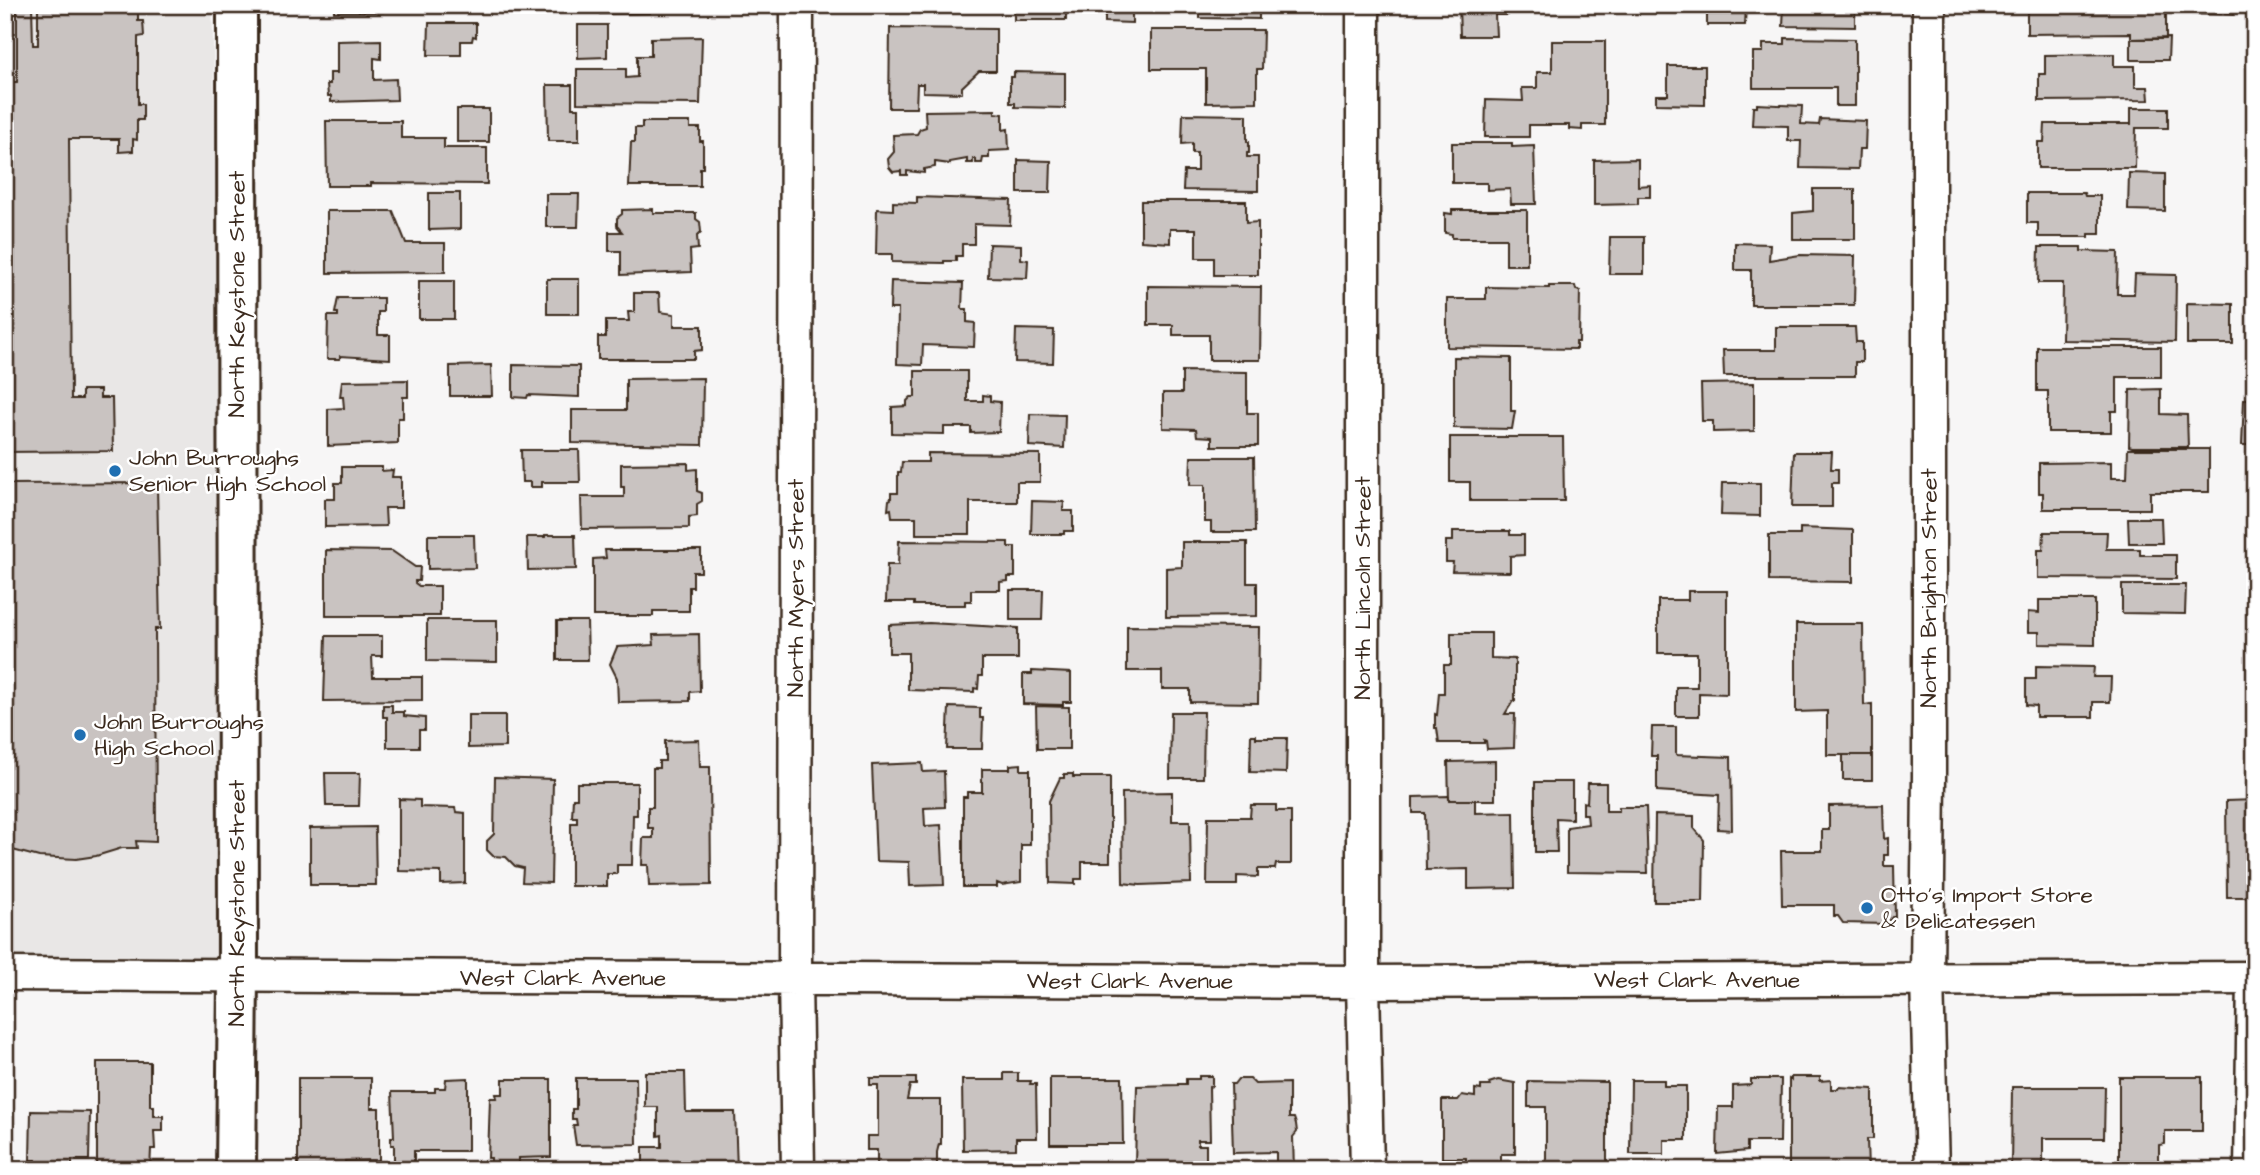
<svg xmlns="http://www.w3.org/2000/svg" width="2260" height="1175" viewBox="0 0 2260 1175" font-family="'Architects Daughter',sans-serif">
<rect width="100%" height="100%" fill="#f7f6f6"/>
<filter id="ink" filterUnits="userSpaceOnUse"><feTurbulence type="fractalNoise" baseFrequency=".0143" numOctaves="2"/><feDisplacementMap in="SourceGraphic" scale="14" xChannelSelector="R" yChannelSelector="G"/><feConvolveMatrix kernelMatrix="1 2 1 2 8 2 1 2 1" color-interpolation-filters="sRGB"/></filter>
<g filter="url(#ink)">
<!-- built -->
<path fill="#e9e7e6" d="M5 5H212L238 977 5 974Z"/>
<!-- building -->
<path fill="#c9c3c1" stroke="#3b2a1e" stroke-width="2" d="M17 5H32L33 45H38V5H138V21H143L144 36 138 37V104H143V120H137V140L133 139V151L119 152V139H69L71 399H82V390H100V398H112L113 451 5 452V82H17Z
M334 5H383V12H334Z
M600 5H650V13L600 14Z
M1014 5H1066V20H1014Z
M1105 5H1132V23L1105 22Z
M1200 5H1259V19L1200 18Z
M1459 5H1562V9L1508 10V15H1495L1496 36H1460Z
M1707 5H1746L1745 25H1707Z
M1784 5H1855V27L1783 26Z
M2027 5H2166V39H2131V33L2027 34Z
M2192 5H2235L2234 15 2191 14Z
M429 23H476V37L473 36 472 41H461V55H428Z
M578 25H607V57L578 58Z
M890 28 996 29V71H979L962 87V93L923 92V84H917L916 108H889Z
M1151 30H1263L1262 69H1257V102L1206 103V69H1151Z
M702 37 700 104 577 103V69H626V78L637 77V56H651V38Z
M1785 38 1855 39V106H1836V88H1753V52H1763V44H1785Z
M2169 38 2168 60H2131V39Z
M381 40V59L374 58V80L396 79 397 100 331 102V96H328L327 84H330V73H337V41Z
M1552 41H1605V125H1582V130L1569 129V125H1529V137H1485L1486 100 1523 101 1522 88H1537V72H1552Z
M2114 54V66H2135V87H2148L2149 100 2039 101V74H2045V55Z
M1668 66H1705V105L1656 104V95H1668Z
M1014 72 1065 73V108L1015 107V103H1010V77H1014Z
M547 85H572V108H579V141H548Z
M1757 104 1802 106 1801 124 1819 125 1820 119 1866 121 1865 149H1859L1858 169 1800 168 1801 141H1788V126L1752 125 1753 107H1757Z
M2131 108H2168V128H2136L2135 168H2038V142H2044L2045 124H2131Z
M457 109H489V142H457Z
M995 110V113L1003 114V130L1008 129 1009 150 989 151V158H983L982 163H976V159H973V163H967V159L950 162V164L935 162V167L924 169V173L907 171V175H901V171L893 172 889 167 888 159 894 152 893 135 917 134 920 129 926 127 925 111Z
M1183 114 1247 115V142H1249V153H1247V157H1258V191L1183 190 1184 171H1197V153H1192V143L1182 144Z
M326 121H401V138H444V148H487V184L371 183V186H327Z
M642 122H690V128H700V141H703V168H700V186H629L631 142H635V128H642Z
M1452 143H1512V147L1534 146 1536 204H1511L1510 189 1487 190V183H1452Z
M1638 159V186L1650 185V197H1638V204L1594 205V160Z
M1018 160 1051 161 1050 193H1018Z
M2129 173 2165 174V211L2128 210Z
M1813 189H1855V239H1793V213L1813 211Z
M429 193H460V229L429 230Z
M2027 193H2084L2085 196H2100V234H2089V237H2038V223H2027Z
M546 194H579L578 227H546Z
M917 197 1011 200 1010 225 974 224V244H962V256H956V261H944V263L892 262V254H876L877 209 893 210V202L917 203Z
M1141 201H1246V223L1258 222V275H1214V258H1196V229H1170V243L1141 241Z
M653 209V213H696V219L700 222 701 232 697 236 698 249 690 250 691 272 621 275V251H609V232H622L617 226V218L622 214V210Z
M1452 210H1527V265H1506V238H1452V234L1445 233V213L1452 214Z
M327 211H393L406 243H445V272L327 273Z
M1610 237H1644V274H1609Z
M1735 243 1770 244 1769 260 1800 255 1855 256 1854 305H1751V270H1735Z
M989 244 1021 245V259L1028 260 1027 278 988 277Z
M2039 247H2081V251L2118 252 2117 294H2134L2135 274 2176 275 2175 342 2062 340 2063 283H2038Z
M547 279H579V314H547Z
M419 281H454V319H419Z
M891 281 963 283 962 309H967V322L975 323 974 347 923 345 922 365 897 364 898 309H890Z
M1148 286 1261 287 1260 360H1209V335H1173V325H1148Z
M1549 286H1575L1576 290 1580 291 1579 342H1576V349L1447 347V299H1486V287L1549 288Z
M634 293H659L660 312 674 314V326H702V350L694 351V359H598V337H606V321H629L628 312H634Z
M338 298H383V312H378V335H390V359L340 356V359H327L328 316H338V313H335Z
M2187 303 2233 304V344H2187Z
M1776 327H1855L1856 342H1862V362H1855V376H1724L1723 350H1776Z
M1016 329 1054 330 1053 363 1015 362Z
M2037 347H2161V377H2117V411H2111V432H2048V391H2037Z
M1454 357 1511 358V411H1515L1512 429 1454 428Z
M491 365 492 396H450V366Z
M513 365 579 366V397L528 395 527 398 513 397Z
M915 371H967V401H983V395L990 396V401L1000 402 999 432 971 433V427H944V434L892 433V407L907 406V401L911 397H915Z
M1182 371 1247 372V413H1258V446H1212V437L1197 436 1196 429 1163 428V393H1182Z
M703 378 702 445 572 443V410H626V379Z
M408 380V397H403V418H398V443L328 446V409L344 408 343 397H340L342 381Z
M1754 383V431L1713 432V421H1702L1701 384Z
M2161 389V414L2187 415 2188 447H2132L2129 446 2130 390Z
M2244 399H2255V445H2242Z
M1030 414 1065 415 1064 448 1029 446Z
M1450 437H1563L1564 501H1470V482H1450Z
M2128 449H2209V492H2150V509H2043V493H2039V463L2111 462V478H2127Z
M521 450H579L580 482H542V487H530V482H522Z
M1794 452H1832L1831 469H1838V483H1832V507H1792Z
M928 453 1040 454V482H1017V502H970V534H916V517H892L891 509 888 510 889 500 891 499V493H898V472H901L902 462H928Z
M1191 457H1254L1255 532H1211V522H1205V485H1190Z
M688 463V470L697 469V491L702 493V501L697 504V516L689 517V528L582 529 581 497H624V487H621V464Z
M342 467H382V471L393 470 392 477H401V508H385L386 526 325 527V499H335V483H342Z
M141 483V487H157L160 629H155L156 842 136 841 137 848H122L96 856 76 859 39 857 5 848V488H10V484Z
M1722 483H1760V516L1721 515Z
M1032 501 1064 502 1063 511H1073V531H1064V534H1031Z
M2128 518H2161L2162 543H2129Z
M1800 528 1853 530V582L1769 581V535H1800Z
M1453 531H1510V535H1524V555L1510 556V572L1452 571 1453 562H1446V541H1453Z
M2044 532H2107L2106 549H2140V555H2176V579L2038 578V550H2043Z
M428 535H474L475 568 428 569Z
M545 535H575L576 569 528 570 527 537H545Z
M899 541 1008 542V547H1015V577H1008V581L1000 582V590H971V601H965V605H914V602H886L887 565H898Z
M1182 542H1247V583H1257V616L1166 617V568L1182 567Z
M326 550 392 551 415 567H420L419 581H415V583L419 586H440V616H326Z
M605 550H701V572H693V587H689V611H653V616H593V559L606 558Z
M2122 585H2186L2185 614 2122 613Z
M1010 590H1043L1042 620H1010Z
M1688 591H1727V694L1699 693V716H1676V687H1697V653H1658V600H1688Z
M2039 600H2095V645L2039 644V632H2028V612L2039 613Z
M427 620H497V662L427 661Z
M557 621H587L588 660H557Z
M929 623 1018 628V659H982V676H979L978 689 974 688V692L908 690V653H889V625Z
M1796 624H1863L1864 705 1872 704V755H1827V711L1796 712Z
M1127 626 1259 627 1258 703 1190 702V689H1162V671H1127Z
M1451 633H1491V658L1515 659V701H1513L1505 714H1515L1514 748 1487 749 1486 741 1484 740V743H1439L1437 728H1435V714L1437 715 1439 693H1444V665H1451Z
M699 634 700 691 690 692V701L618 702 617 678 610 664 617 647 654 645 653 635Z
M326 636H382V656H372L373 677H422V700L324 701Z
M2036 666 2094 667 2093 677H2111L2110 702H2093V717H2036V706L2026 705V679H2036Z
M1032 671 1071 673V702H1063V705L1023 704V674H1032Z
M383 705H392V712H404V716L425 718V730H419V747H387V717H383Z
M1036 706 1069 707V749H1037Z
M949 707 980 708V718H983L982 749H947Z
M1171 712H1204L1203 778H1170Z
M468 715H505V747L468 748Z
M1652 727H1676V755L1731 757 1732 830 1718 829 1719 795 1657 791V756H1651Z
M1251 735H1256V738H1287L1286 773 1250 772Z
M699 740 700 767H710L711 885 649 886 648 865H642L643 838H653V828H648V807H653V768H659V761H665V741Z
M1843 755H1872V780H1843Z
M1495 761V800H1449L1448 762Z
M922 763 923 772 944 771 945 807 924 808 925 826 941 825 944 885 910 886 909 862 876 861 872 765Z
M1021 764V770H1030V845H1021V882L1002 885 997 883V887H963V797H967V792H982V769H1010V765Z
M325 773H360L359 806H326Z
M1064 774H1073V777H1110V862H1082V879H1075V884L1050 883 1049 801 1060 778H1064Z
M495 777 553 779 551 883 522 882 523 868 515 866 506 857 493 856 487 850V841L494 834Z
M1535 782H1572V819L1556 818 1557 852H1535Z
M577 783H637V815H633L632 865H617V874H607V886H571V823H577V817H572L573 798H577Z
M1588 783H1606V811H1619V807H1646L1648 873 1567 872V827L1588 824 1587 814H1583V802L1587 803Z
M1172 792V821H1190L1191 883 1140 885 1123 883 1122 793Z
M1449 796V800H1475V813L1514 812 1515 888 1468 889V869L1426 870 1425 813H1413V797Z
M399 799 420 800V807L455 808 456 812 465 813V883L441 884V872L399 871Z
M2255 800V897H2227L2226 801Z
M1251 805H1276V811H1291V864H1276L1275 869H1258V877L1237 876V885H1207L1208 817H1250Z
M1883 805 1884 839 1888 838V855H1884V866H1894L1895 917H1892L1887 924 1843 923 1838 916H1834V905H1782L1781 851H1822V830H1829V806Z
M1655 815 1694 816V828L1704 840 1703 902H1654Z
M375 827 376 885H310V828Z
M97 1062H150V1106H154V1116H163V1131H154L155 1149H151L150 1170H97Z
M645 1072H685L686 1112H735L737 1170H643V1147H662V1135L658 1136V1107H645Z
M1004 1073H1018V1081H1031L1030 1084H1036L1037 1138H1016V1149L963 1150 962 1080H1004Z
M1199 1076H1212V1086L1209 1087 1210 1140H1198V1145H1206V1170H1150L1149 1165H1135L1137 1086 1178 1085V1084H1186V1079H1199Z
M1791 1077H1820V1081L1831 1080V1089H1838L1839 1087 1873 1089V1139H1867L1868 1170H1789V1079L1791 1080Z
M2119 1077H2202V1131H2165V1144L2159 1145V1170H2119Z
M298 1078H371V1108H379V1160L345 1161V1170H298Z
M468 1078V1151H414V1166H394V1145H391V1137H394L392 1092H435V1088H445L446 1079Z
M576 1078H636L637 1144 576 1145 573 1125H577L576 1119H572V1109H576Z
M870 1078H916V1085H910L907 1100H941V1144H939L937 1152V1170H877V1150H867V1136H878V1085H870Z
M1050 1078H1122L1123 1144H1050Z
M503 1079H551V1157L519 1158V1170H491V1158H488L490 1098H497L496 1094H503Z
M1238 1079H1250L1255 1084 1289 1083V1118H1294L1296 1124 1297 1132 1293 1137 1294 1170H1276V1152L1233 1153 1231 1084H1234Z
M1751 1079H1781L1780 1142H1747V1151L1717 1154 1718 1107H1733V1086L1751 1085Z
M1498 1080 1515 1083V1154H1501V1170H1466V1158H1442V1100H1458L1462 1095 1475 1097V1089L1481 1090V1086H1490L1489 1083Z
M1631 1080H1664V1086H1686V1140H1664V1154H1630Z
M1528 1081 1607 1082V1170H1546V1107H1528Z
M2012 1087H2105L2104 1138H2043V1170H2011Z
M31 1111 90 1112 89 1160H72V1170H36V1160H30Z"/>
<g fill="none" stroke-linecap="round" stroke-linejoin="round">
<!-- service casing -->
<g stroke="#3b2a1e" stroke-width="21">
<path id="service" d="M2243 1170 2246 978"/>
</g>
<!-- minor casing -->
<g stroke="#3b2a1e" stroke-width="37">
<path id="minor" d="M797 5 795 978 798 1170
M1363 5V982L1367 1170
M1929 5V775L1927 978 1932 1170
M5 974 1363 982 2255 978"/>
</g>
<!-- tertiary casing -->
<g stroke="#3b2a1e" stroke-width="44">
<path id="tertiary" d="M236 1170 238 977 237 5"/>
</g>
<!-- service -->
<use href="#service" stroke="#fff" stroke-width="16"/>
<!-- minor -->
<use href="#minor" stroke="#fff" stroke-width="32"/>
<!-- tertiary -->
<use href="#tertiary" stroke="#fff" stroke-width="38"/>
</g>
</g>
<!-- markers -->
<g fill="#1f6fb2" stroke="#fff" stroke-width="2.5">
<circle cx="115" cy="471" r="7"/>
<circle cx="80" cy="735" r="7"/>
<circle cx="1867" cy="908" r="7"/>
</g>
<g text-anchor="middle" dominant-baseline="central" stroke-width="5" stroke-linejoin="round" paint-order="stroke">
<!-- street labels -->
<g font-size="23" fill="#3b2a1e" stroke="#fff">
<text transform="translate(237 294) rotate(-90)">North Keystone Street</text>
<text transform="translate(796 588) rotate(-90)">North Myers Street</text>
<text transform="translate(1363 588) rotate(-90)">North Lincoln Street</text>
<text transform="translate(1929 588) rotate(-90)">North Brighton Street</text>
<text transform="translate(237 903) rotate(-90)">North Keystone Street</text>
<text x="563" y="978">West Clark Avenue</text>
<text x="1697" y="980">West Clark Avenue</text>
<text x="1130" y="981">West Clark Avenue</text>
</g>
<!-- poi labels -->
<g font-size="23" fill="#3b2a1e" stroke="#fff" text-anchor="start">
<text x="129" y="458">John Burroughs<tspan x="129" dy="26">Senior High School</tspan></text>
<text x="94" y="722">John Burroughs<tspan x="94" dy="26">High School</tspan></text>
<text x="1881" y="895">Otto's Import Store<tspan x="1881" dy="26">&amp; Delicatessen</tspan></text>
</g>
</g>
<!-- margin -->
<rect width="2260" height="1175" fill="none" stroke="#fff" stroke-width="28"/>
<rect x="14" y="14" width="2232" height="1147" fill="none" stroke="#3b2a1e" stroke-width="2.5" filter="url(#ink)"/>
</svg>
